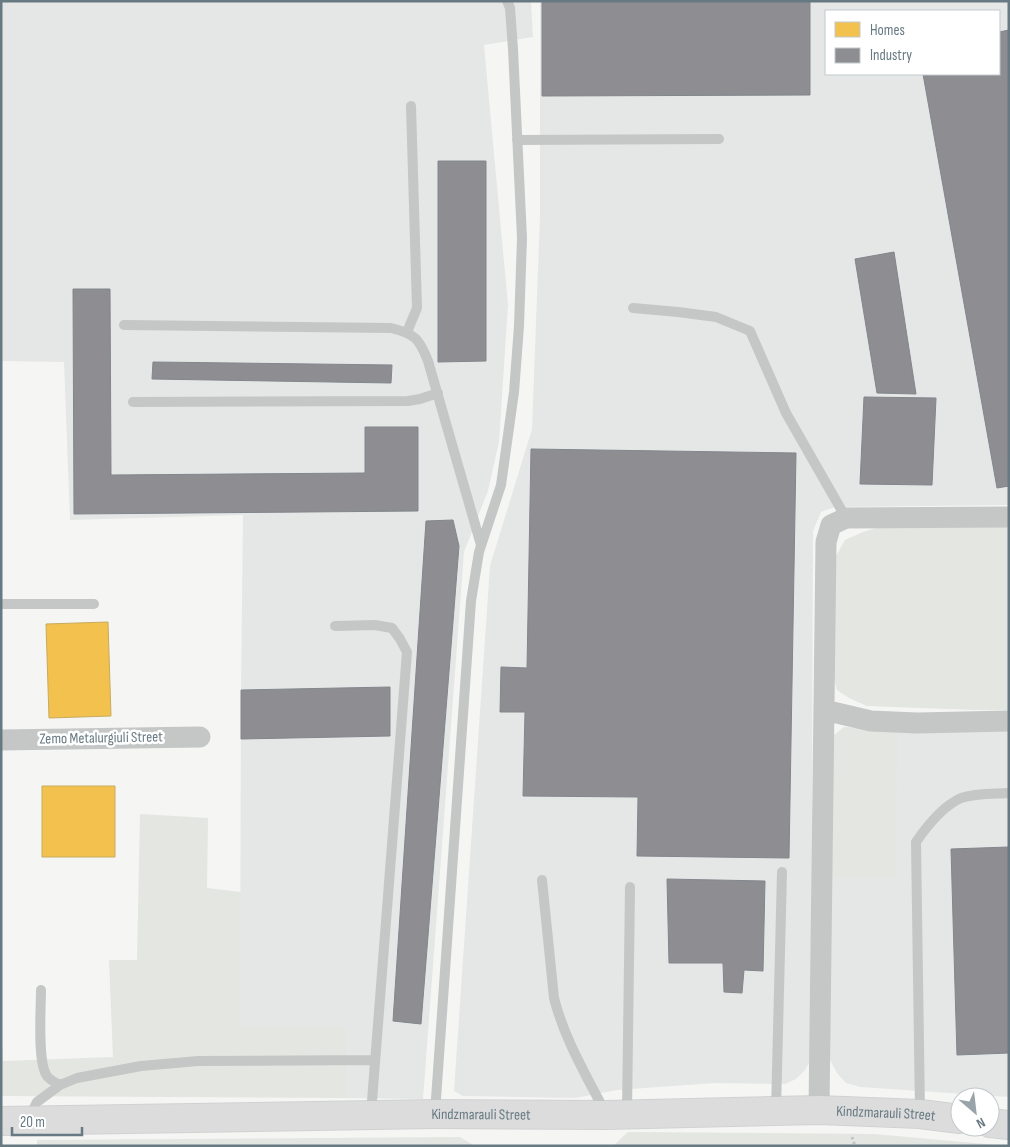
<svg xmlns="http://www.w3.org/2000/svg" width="1010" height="1147" viewBox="0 0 1010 1147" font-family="'Sofia Sans Condensed',sans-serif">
<rect width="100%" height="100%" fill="#f5f5f4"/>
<!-- built -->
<path fill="#e5e6e6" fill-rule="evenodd" d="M1 1H531L533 37 484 45 508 305 499 442 488 491 464 552 423 1099 346 1098V1027H240L241 690 243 515 70 520 64 362 1 361Z
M540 1H1009V505L835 507 821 512 813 531 811 1059 805 1070 796 1079 785 1084 715 1083 617 1090 575 1098 463 1096 454 1091 490 566 532 429 540 216ZM826 11H999V74H826Z
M1009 728V1097L860 1087 846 1083 837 1073 829 1058 828 877 898 730Z"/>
<!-- green -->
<path fill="#e4e6e1" d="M1009 525V710H974L867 706 849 698 837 690 834 679 835 558 845 540 863 532 883 526Z
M844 727 898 730 895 877H828L833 736Z
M140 814 208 818 207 888 241 892 240 1026 346 1027V1098L1 1096V1026L3 1061 113 1057 109 960H137Z
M628 1132 874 1134 1008 1146H613Z
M460 1137 475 1146H37V1140Z"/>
<!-- homes -->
<path fill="#f2c14e" stroke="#c8ab5e" d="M108 622 111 716 49 718 46 624Z
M42 786H115V857H42Z"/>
<!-- industry -->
<path fill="#8d8d92" stroke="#82878d" d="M542 1H810V95L542 96Z
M1009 30V486L997 488 923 74H999V32Z
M438 161H486V361L438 362Z
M894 252 916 394 877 393 855 259Z
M73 289H110L111 475 365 473V427H418V511L74 514Z
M153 362 392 365 391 383 152 379Z
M864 397 936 398 932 485 860 484Z
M531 449 796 453 789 858 637 856 638 797 523 796 525 712H500L501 667 527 668Z
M453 520 459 546 421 1024 393 1021 426 521Z
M390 687V736L241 739V690Z
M1009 847V1053L957 1055 951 849Z
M667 879 765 881 763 971 744 970 742 993 724 992 723 963H669Z"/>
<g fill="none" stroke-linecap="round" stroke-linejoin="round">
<!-- secondary casing -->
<g stroke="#d0d2d2" stroke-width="30">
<g id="secondary">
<path id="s1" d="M1 1121 435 1114 606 1115 819 1110 920 1114 960 1119"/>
<path d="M990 1123 1009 1125"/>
</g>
</g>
<!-- path -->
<path stroke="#c3c5c5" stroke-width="3" stroke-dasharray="2.5 2.5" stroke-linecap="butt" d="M852 1137 855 1146"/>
<!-- lane -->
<path stroke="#c5c7c7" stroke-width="10" d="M517 140 719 139
M633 308 678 312 716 317 750 331 786 413 846 518
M124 325 391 328C415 334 419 338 428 361L481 545
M407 332 417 308 411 106
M133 402 408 401 420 399 438 393
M1 604H94
M335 626 375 625 392 628 400 639 407 652 371 1114
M542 880 554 998C564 1038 586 1075 605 1112
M41 990C41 1008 37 1063 47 1076 50 1080 56 1083 60 1085
M776 1110 782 872
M920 1112 916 842C927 826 943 806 961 798 976 793 993 794 1009 793
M435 1113 471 601 479 552 501 485 514 392 519 326 522 238 513 49 510 8 507 1
M627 1113 630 887
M32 1120 33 1110 37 1102 60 1085 77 1078 141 1066 198 1061 374 1060"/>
<!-- street -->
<path stroke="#c5c7c7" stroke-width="21" d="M824 710 871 721 917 723 1009 721
M1 740 200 737
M819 1110 826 542 831 525 846 518 1009 517"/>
<!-- secondary -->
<use href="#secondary" stroke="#dcdcdd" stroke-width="28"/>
</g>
<g text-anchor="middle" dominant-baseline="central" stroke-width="5" stroke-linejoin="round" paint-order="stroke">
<!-- street labels -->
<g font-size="15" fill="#677982" stroke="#fff">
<text transform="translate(101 738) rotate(-1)">Zemo Metalurgiuli Street</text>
<text stroke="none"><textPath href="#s1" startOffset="885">Kindzmarauli Street</textPath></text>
<text stroke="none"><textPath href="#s1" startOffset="480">Kindzmarauli Street</textPath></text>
</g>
</g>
<!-- border -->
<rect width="1010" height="1147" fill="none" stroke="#677982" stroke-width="5"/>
<!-- legend -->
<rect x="825" y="10" width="175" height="65" fill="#ffffff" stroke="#c2c9cd"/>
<rect x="835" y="22" width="25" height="15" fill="#f2c14e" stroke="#c2c9cd"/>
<text x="870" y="35" font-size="15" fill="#677982">Homes</text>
<rect x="835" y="48" width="25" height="15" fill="#8d8d92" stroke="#c2c9cd"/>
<text x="870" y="60" font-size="15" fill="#677982">Industry</text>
<!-- north arrow -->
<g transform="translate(975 1112) rotate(152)"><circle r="24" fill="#ffffff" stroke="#c2c9cd"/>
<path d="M0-4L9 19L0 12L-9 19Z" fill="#99a4aa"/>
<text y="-8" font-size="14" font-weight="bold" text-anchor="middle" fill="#677982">N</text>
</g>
<!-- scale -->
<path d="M12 1127v8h70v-8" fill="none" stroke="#677982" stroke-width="2.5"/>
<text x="20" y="1127" font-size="15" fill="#677982" stroke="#ffffff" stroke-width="4" paint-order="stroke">20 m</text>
</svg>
